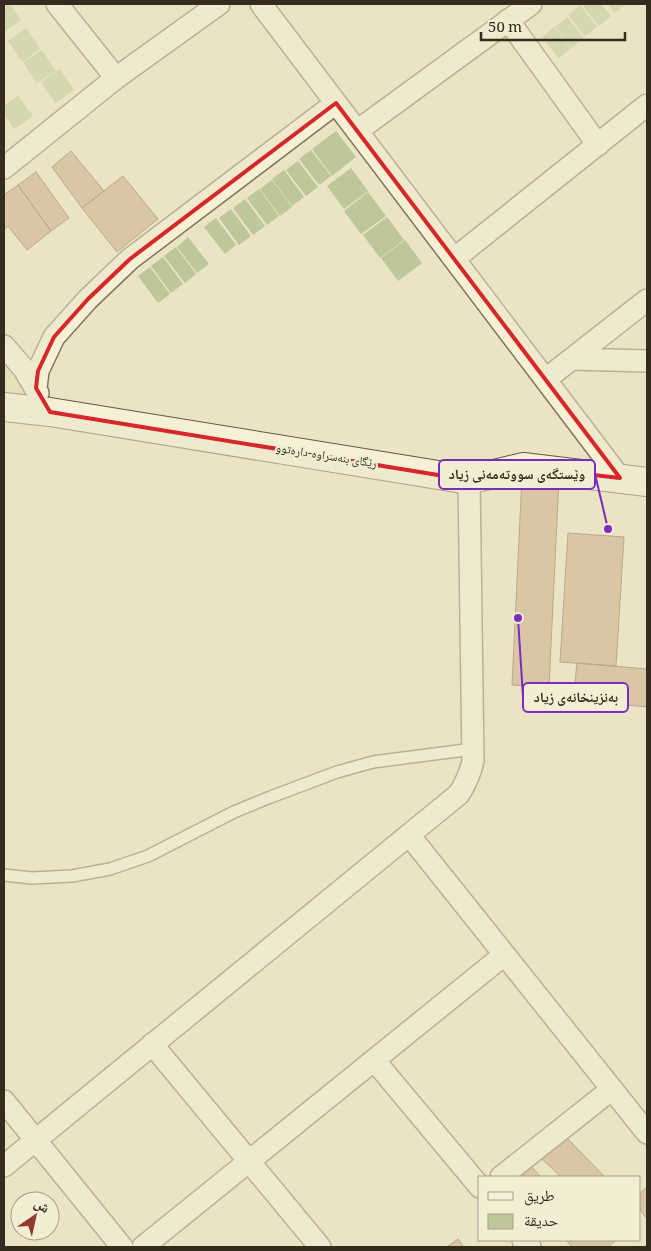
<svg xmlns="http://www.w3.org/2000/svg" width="651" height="1251" viewBox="0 0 651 1251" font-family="Georgia,'Noto Naskh Arabic',serif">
<rect width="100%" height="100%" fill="#eae3c4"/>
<!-- green -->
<path fill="#bdc799" d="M4 4H10L21 20 4 32Z
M584 4H601L611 16 599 26 582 5Z
M607 4H627L614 13Z
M580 5 597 27 585 36 568 15Z
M567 17 584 38 572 48 555 27Z
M554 27 571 48 559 58 542 37Z
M26 28 40 49 22 62 8 41Z
M42 50 56 71 37 83 23 62Z
M60 69 74 90 55 103 41 82Z
M18 96 33 116 14 129 4 114V106Z
M336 131 356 157 332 176 312 149Z
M311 150 331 176 319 185 299 159Z
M298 161 318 187 306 196 286 170Z
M351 168 368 191 344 209 327 186Z
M284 170 304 197 292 206 272 179Z
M272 180 292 207 280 216 260 189Z
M259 189 279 216 267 225 247 198Z
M368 192 386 216 361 234 344 211Z
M245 199 265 226 253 235 233 208Z
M231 209 251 236 239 245 219 218Z
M387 217 404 240 380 258 363 235Z
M216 218 236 245 225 254 204 227Z
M188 237 209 264 197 273 177 247Z
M405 240 422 263 398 281 381 258Z
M176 247 196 274 185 283 164 256Z
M163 257 183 284 171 293 151 266Z
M150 267 170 294 158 303 138 276Z"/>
<!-- sand -->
<path fill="#e4daa3" d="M4 346 50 412 4 407Z"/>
<!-- building -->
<path fill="#c5a37d" stroke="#816344" d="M71 151 104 191 82 208 52 167Z
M36 172 69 218 51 231 18 185Z
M123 176 158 219 117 252 82 208Z
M18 185 51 231 27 250 8 226 4 230V195Z
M522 477 559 479 549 687 512 685Z
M568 533 624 537 616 666 560 662Z
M577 663 647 669V707L573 700Z
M564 1135 604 1176 602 1177H561L539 1156Z
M531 1166 541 1177H516Z
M647 1187V1219L640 1210V1193Z
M458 1239 464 1247H447Z
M566 1240H614L615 1241 608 1247H572Z"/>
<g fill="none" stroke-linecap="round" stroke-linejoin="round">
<!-- lane casing -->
<g stroke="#83755c" stroke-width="14">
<path id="lane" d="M4 875 32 878 72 876 110 869 148 856 234 812 268 798 337 772 373 762 473 749"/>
</g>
<!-- street casing -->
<g stroke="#83755c" stroke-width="24">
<path id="street" d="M57 4 116 78
M261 4 620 478
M508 20 598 145
M357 131 531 4
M4 168 116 78 219 4
M454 259 647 105
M4 346 24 369 38 393
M572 359 647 361
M546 379 647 300
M36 388 38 371 54 337 88 299 130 259 336 103
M409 835 647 1133
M152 1044 320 1247
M374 1060 480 1187
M4 1101 122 1247
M4 1166 459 794C466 783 470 774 473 761L469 480
M501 1177 612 1089
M523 1240 530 1247
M143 1247 504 955"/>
</g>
<!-- secondary casing -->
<g stroke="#65573f" stroke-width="30">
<path id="secondary" d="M4 407 50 412 469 480 523 467 647 482"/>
</g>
<!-- lane -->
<use href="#lane" stroke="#f6f0d7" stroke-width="11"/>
<!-- street -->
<use href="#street" stroke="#f6f0d7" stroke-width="21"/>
<!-- secondary -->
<use href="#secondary" stroke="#f6f0d7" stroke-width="28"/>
</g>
<!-- marked area -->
<path d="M0 0H651V1251H0ZM336 103 620 478 523 467 469 480 50 412 36 388 38 371 54 337 88 299 130 259Z" fill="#eae3c4" fill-opacity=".55" fill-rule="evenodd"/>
<path fill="none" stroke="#d62828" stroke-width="4" stroke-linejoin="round" d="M336 103 620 478 523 467 469 480 50 412 36 388 38 371 54 337 88 299 130 259Z"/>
<g text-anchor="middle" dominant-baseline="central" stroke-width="4.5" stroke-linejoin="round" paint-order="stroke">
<!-- street labels -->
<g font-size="12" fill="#352c1f" stroke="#f2edd3">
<text transform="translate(326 457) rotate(9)">رێگای بنەسراوە-دارەتوو</text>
</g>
</g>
<!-- callouts -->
<path fill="none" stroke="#7b2cbf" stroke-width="2" d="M608 529L595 474M518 618L523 697"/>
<g fill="#7b2cbf" stroke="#f2edd3" stroke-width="2">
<circle cx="608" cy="529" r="5"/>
<circle cx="518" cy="618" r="5"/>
</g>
<g fill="#f2edd3" stroke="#7b2cbf" stroke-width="2">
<rect x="439" y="460" width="156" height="29" rx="5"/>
<rect x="523" y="683" width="105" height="29" rx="5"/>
</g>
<g font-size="14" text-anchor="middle" font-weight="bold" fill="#352c1f">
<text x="517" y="479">وێستگەی سووتەمەنی زیاد</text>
<text x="576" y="702">بەنزینخانەی زیاد</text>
</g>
<!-- border -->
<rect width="651" height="1251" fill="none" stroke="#352c1f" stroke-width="10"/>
<!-- legend -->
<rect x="478" y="1176" width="162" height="65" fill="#f2edd3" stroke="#a6a08b"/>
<rect x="488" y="1192" width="25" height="8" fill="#f6f0d7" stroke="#a6a08b"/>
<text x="524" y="1201" font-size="15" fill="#352c1f">طريق</text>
<rect x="488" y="1214" width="25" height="15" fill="#bdc799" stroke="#a6a08b"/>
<text x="524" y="1226" font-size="15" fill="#352c1f">حديقة</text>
<!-- north arrow -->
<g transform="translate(35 1216) rotate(34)"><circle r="24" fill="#f2edd3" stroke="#a6a08b"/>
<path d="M0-4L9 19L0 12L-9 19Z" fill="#8e3b31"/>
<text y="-8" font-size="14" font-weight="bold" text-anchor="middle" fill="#352c1f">ش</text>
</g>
<!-- scale -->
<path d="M481 32v8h144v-8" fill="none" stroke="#352c1f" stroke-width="2.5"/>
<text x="488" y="32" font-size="15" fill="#352c1f" stroke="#f2edd3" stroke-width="4" paint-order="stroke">50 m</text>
</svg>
